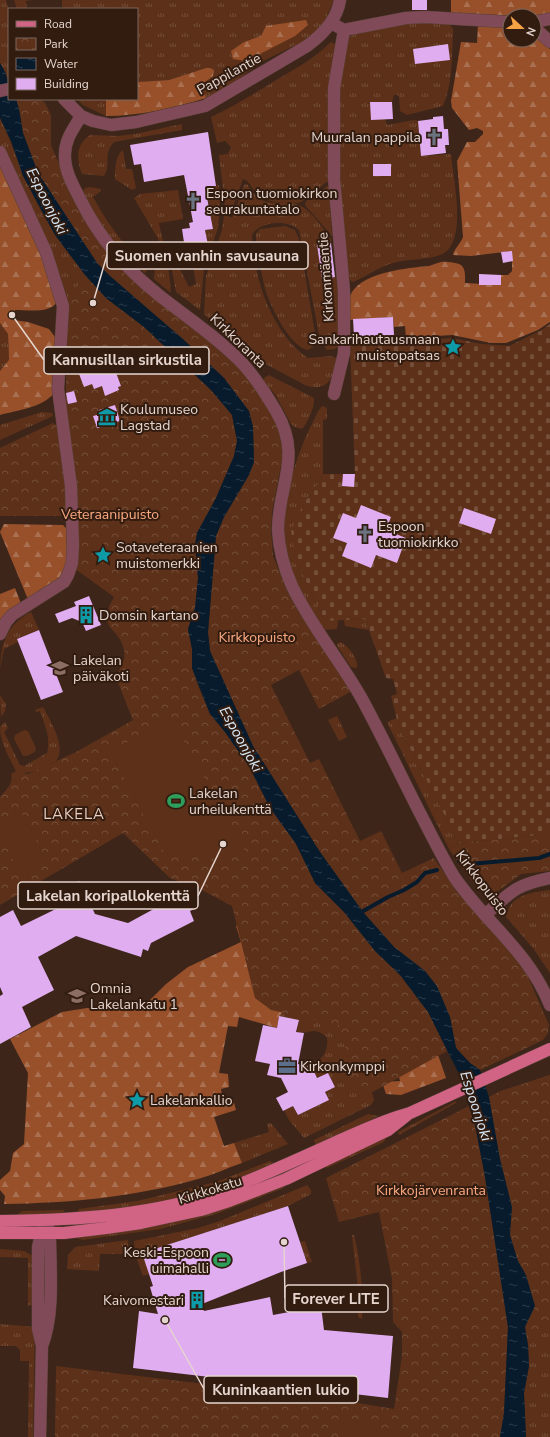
<svg xmlns="http://www.w3.org/2000/svg" width="550" height="1437" viewBox="0 0 550 1437" font-family="'Nunito Sans',sans-serif">
<defs>
<pattern id="grass-tufts" width="24" height="20" patternUnits="userSpaceOnUse"><rect width="24" height="20" fill="#5d3119"/><path d="M3 7l-1-3M5 7V3M7 7l1-3M15 17l-1-3M17 17v-4M19 17l1-3" fill="none" stroke="#744e39"/></pattern>
<pattern id="forest-firs" width="22" height="20" patternUnits="userSpaceOnUse"><rect width="22" height="20" fill="#97502a"/><path d="M5 1l3.5 6h-7zM16 11l3.5 6h-7z" fill="#aa7052"/></pattern>
<pattern id="cemetery-stones" width="16" height="16" patternUnits="userSpaceOnUse"><rect width="16" height="16" fill="#5d3119"/><path d="M2 7V4a2 2 0 0 1 4 0v3zM10 15v-3a2 2 0 0 1 4 0v3z" fill="#744e39"/></pattern>
<pattern id="park-crowns" width="20" height="18" patternUnits="userSpaceOnUse"><rect width="20" height="18" fill="#5d3119"/><path d="M2 6a3 3 0 1 1 6 0M12 15a3 3 0 1 1 6 0" fill="none" stroke="#744e39"/></pattern>
<pattern id="water-ripples" width="26" height="14" patternUnits="userSpaceOnUse"><rect width="26" height="14" fill="#071b2d"/><path d="M2 4q2-2 4 0t4 0M15 11q2-2 4 0t4 0" fill="none" stroke="#2b3b4a"/></pattern>
</defs>
<rect width="100%" height="100%" fill="#3d251a"/>
<!-- grass -->
<path fill="url(#grass-tufts)" d="M0 0H6L9 12V83L6 73 0 63Z
M14 0H32L26 1 27 9H17Z
M62 0H334L322 27 308 39 265 60 224 89 206 98 201 85 206 68 169 80 137 82V9H70L62 7Z
M423 21 449 23 453 29C452 54 453 83 443 106L407 115 400 111 399 96 397 95H394L392 102H371L385 119 387 125 414 120 418 121 421 156 451 154C453 178 469 245 440 255 427 260 411 259 397 262 379 266 368 276 353 282L348 279 337 141V98L345 45 349 37 356 33 392 24Z
M331 42 335 44 328 181 301 202 297 203C286 202 269 203 259 197 253 192 250 180 243 179L231 213 229 206H225L219 155 228 154 231 147 225 141 217 143 211 117C232 107 252 95 273 82 293 70 314 59 331 42Z
M77 99H106V116L83 105Z
M0 118C14 147 24 179 39 207 57 241 81 270 106 298L73 305 68 300 59 272 0 146Z
M182 124V130L114 142C102 155 112 163 104 176L82 174C76 159 76 144 90 135L118 136 135 134Z
M123 150 126 169H132L136 188 132 190 115 179C115 170 115 155 123 150Z
M247 184C266 215 277 195 301 206 313 212 323 229 331 239V243L317 245 322 279 336 277 339 293V345L335 349 327 350 320 340 299 230C289 219 259 221 252 235 253 277 272 334 308 358L331 356 336 358C335 378 327 393 305 385L256 359 204 314 206 276 222 230 225 209 228 210 229 217H233L244 185Z
M219 185 220 207 218 228 204 269 200 310 176 292 169 253 171 252 189 287 196 284 193 266 202 262 200 254 209 250 205 230 213 229 206 187Z
M327 186H329L332 236 305 205 306 201Z
M90 187 101 189V191L93 197C106 221 121 242 140 261L147 255 150 256 149 267 145 273C120 250 94 223 83 191L85 188Z
M178 190 183 219 159 223 163 242H160L134 198 140 194Z
M285 226 295 230 299 239 316 339 314 346 308 350C290 347 270 306 265 289 261 273 259 256 256 240V234L260 229Z
M160 249H163L168 264 171 293 154 279 156 257Z
M0 323 8 334 9 361 0 371Z
M269 375 314 398C315 407 308 422 302 429L295 427 291 424 275 394 263 382 264 378Z
M322 406 327 408V419L323 420V474L321 480 304 503 296 560 325 621 338 620 337 629 323 630C307 607 294 583 286 556 276 521 295 456 312 424 315 418 318 410 322 406Z
M42 412 52 413 53 416 0 440V425Z
M31 612 39 630 17 639 18 642 4 649 0 669V686C0 654 0 628 31 612Z
M365 619 369 630 345 626 344 620Z
M340 642C348 645 359 660 357 668L351 667 338 647 337 644Z
M0 695 6 704 5 711 1 717Z
M43 707C50 721 67 746 56 761 43 767 30 777 16 771 9 757 0 742 0 727L5 722 8 728 4 732 20 765 24 766 47 753C51 737 45 726 40 711L36 712 35 710Z
M337 716 347 737 339 741 328 720Z
M397 718 399 727 459 843 449 849 387 722Z
M550 890V973L533 948 506 917C509 895 532 892 550 890Z
M319 991 367 1074 374 1100 371 1105 304 1138 289 1120 284 1110 293 1106 298 1115 329 1100 325 1092 335 1087 328 1073 317 1078 313 1069 304 1065C320 1062 329 1055 327 1037 311 1025 312 1035 297 1032L299 1020 279 1016 291 1004Z
M550 1075V1437H526L524 1393 529 1366 528 1345 489 1097 501 1091Z
M456 1101V1103L399 1135 398 1132Z
M368 1114 378 1116 323 1144 318 1145 314 1142V1140Z
M271 1123 288 1144 242 1163 234 1143 269 1132 267 1124Z
M384 1137 386 1138 384 1142 327 1168 326 1167 328 1164Z
M270 1161 274 1163V1165L218 1188 137 1208 76 1215 79 1209 137 1201 216 1182Z
M307 1185 311 1190V1194L288 1206 143 1253 149 1274 143 1276 135 1254 134 1241 198 1228 220 1221Z
M285 1186 284 1188 216 1214 160 1229 83 1240 76 1238Z
M63 1210 66 1213 19 1218 18 1214 22 1211Z
M352 1235H354C361 1264 363 1290 362 1319L358 1317V1288Z
M128 1240 129 1254H100L99 1271 67 1269 68 1255 75 1247Z
M305 1241 312 1262 307 1263 300 1242Z
M0 1249 24 1251 33 1256V1304L28 1306V1258L0 1257Z
M0 1324 35 1327 33 1437H28L29 1361H20V1350L16 1346H0Z"/>
<!-- forest -->
<path fill="url(#forest-firs)" d="M451 0H550V14L523 16 451 13Z
M306 20 308 25 295 36 246 61 233 59 231 51 244 42 261 36 266 26Z
M478 24 510 26V40H534V35L550 49V322L538 330 506 343H491L452 335 406 338 405 326 394 327 393 317 349 320C349 311 347 300 352 292 365 272 407 268 429 266 433 265 436 263 441 262 444 261 459 263 461 265 466 269 465 277 465 283L501 285V275H508L512 271V251L471 256 453 255C454 249 461 243 463 237L457 161 467 142H475L483 134V131L477 128 469 130 452 108 451 101 461 42 477 43Z
M206 68H210L214 70 213 76 201 85 206 98C173 108 140 116 106 116V99H137V82L169 80Z
M0 164 47 266 57 301C52 314 27 310 15 310L13 320 28 322 49 329 55 337 54 393C42 408 18 410 0 415V371L9 360 8 334 0 323Z
M4 524 63 525 66 528 68 561 62 578 29 599 27 597 0 532Z
M15 588 22 606 0 628V594Z
M270 808 296 844 291 1004 279 1016 277 1028 239 1017 237 1027 228 1026 219 1073 228 1074 229 1087 221 1089 223 1102 233 1099 236 1110 214 1117 224 1146 234 1143 242 1163C227 1168 213 1175 198 1179 135 1197 70 1203 4 1204L5 1196 0 1190V1180L10 1171 13 1153 24 1144 28 1073 10 1039 62 1012 87 1008H104L124 1011 142 1008 166 984 188 967 241 942 236 926 241 923Z
M434 1043 446 1078 401 1095 386 1094 382 1082 400 1081 395 1063Z"/>
<!-- cemetery -->
<path fill="url(#cemetery-stones)" d="M550 324V834L459 843 399 727 391 696 397 694 393 679 386 678 365 619 325 621 296 560 291 531 304 503 321 480 323 474H355L350 346 452 338 482 344 509 346 540 331Z"/>
<!-- park -->
<path fill="url(#park-crowns)" d="M16 99H40L45 103 51 115V145L68 185 95 236 243 371 260 391 278 423 284 450 272 512 271 531 273 556 288 593 301 616 324 645 352 691 319 709 299 670 271 685 310 763 319 759 360 841 381 831 402 873 434 858 457 892 490 930 507 945 525 970 549 1025 548 1033 543 1040 480 1070 470 1063 456 1048 450 1017 425 971 394 947 363 912 320 852 253 746 210 651 208 633 216 536 224 517 248 475 254 462 253 427 249 412 224 378 184 340 110 276 97 263 38 173 23 133 19 109Z
M85 275 106 298 144 327 211 390 232 415 237 441 234 456 216 498 197 533 195 545 198 578 195 608 188 629 192 649V668L198 686 210 714 225 732 250 768 270 808 296 844 315 883 344 912 375 951 400 975 428 1012 447 1051 360 1099 339 1025 271 1010 255 998 232 906 200 889 170 878 123 833 0 905V797C6 790 14 783 11 774L16 771 28 774 76 752 133 720 117 680C117 669 127 662 124 650 119 625 95 631 114 597L74 568C75 521 81 471 65 426L68 300Z
M53 423 57 426 68 500 67 512 63 516H0V448Z
M550 834V871L521 874 494 894 491 891 474 884 449 849 459 843Z
M550 1075V1328L527 1340 525 1327 535 1305 526 1275 518 1261 510 1235 512 1207 500 1159 489 1097 501 1091Z
M469 1106 476 1130 485 1177 508 1327 504 1413 500 1437H55L56 1366 287 1394 306 1400 316 1396 394 1409 402 1356V1332L393 1322 392 1279 379 1212 339 1222 326 1178Z"/>
<!-- pitch -->
<path fill="#5d3119" d="M171 718 245 851 218 867 211 855 166 856 110 752Z
M24 730 28 731 36 748 35 752 27 756H23L14 739 15 735Z
M20 810 47 860 27 871 31 880 25 884 0 834V821L2 824 18 816 15 811Z
M343 1418 403 1434 402 1437H338Z"/>
<!-- water -->
<path fill="url(#water-ripples)" d="M0 63C8 75 9 85 9 99H16L19 109 23 133 38 173 97 263 110 276 184 340 224 378 249 411 253 427 254 462 249 475 224 517 216 536 208 632 210 651 253 746 320 852 363 912 394 947 425 971 437 986 450 1017 456 1048 470 1063 480 1070 489 1097 500 1159 512 1207 510 1235 518 1261 526 1275 535 1306 525 1327 528 1345 529 1366 524 1393 526 1437H500L504 1413 508 1327 485 1177 476 1130 462 1080 428 1012 400 975 375 951 344 912 315 883 296 844 270 808 250 768 225 732 210 714 192 668V649L188 629 195 608 198 578 195 545 197 533 216 498 234 456 237 441 232 415 211 390 144 327 106 298 85 275 55 235 23 176 11 141 0 118Z"/>
<g fill="none" stroke-linecap="round" stroke-linejoin="round">
<!-- stream -->
<path stroke="#071b2d" stroke-width="4" d="M459 861 469 864 539 858 550 854
M358 914 388 897 404 890 417 882 425 873 437 870"/>
</g>
<!-- building -->
<path fill="#dfadf0" d="M412 0H427V10H412Z
M448 44 450 60 415 64 413 49Z
M370 102H392L393 119 371 120Z
M443 116 444 129H448L449 145H445L446 153 421 156 418 121 433 119V117Z
M208 132 216 186 205 187 213 229 205 230 209 250 200 254 202 262 188 269 182 229 190 228 189 223 193 222 184 175 144 182 141 164 134 165 130 145Z
M373 164H391V176H373Z
M331 243 335 277 322 279 317 245Z
M512 251 513 261 503 263 501 252Z
M479 274 501 275V285H479Z
M393 317 394 335 354 337 353 319Z
M109 354 121 386 118 387 119 390 105 396 102 386 94 389 92 384 84 387 76 366Z
M74 391 77 402 68 404 66 393Z
M115 405 120 421 97 428 93 416 101 414 99 410Z
M343 474H355L354 487 342 486Z
M361 505 391 517 386 530 406 538 397 563 376 555 371 568 342 556 347 543 333 538 343 513 356 518Z
M464 508 496 519 491 534 459 523Z
M89 596 101 625 86 631 82 622 72 618 59 623 55 614 76 606 74 602Z
M39 630 63 692 41 700 17 639Z
M79 881 95 914 128 923 185 892 194 909 190 911 194 921 151 943 148 951 143 949 141 957 76 936 38 957 54 990 22 1007 31 1027 0 1044V996L3 994 0 987V917L13 910 21 926 60 907 53 894Z
M279 1016 299 1020 296 1032 304 1033 298 1064 312 1067 317 1078 328 1073 335 1087 325 1092 329 1100 298 1115 293 1106 283 1111 276 1098 288 1092 281 1078 267 1075 270 1064 255 1061 263 1025 277 1028Z
M288 1206 307 1263 281 1272 202 1304 204 1311 270 1297 273 1315 321 1306 324 1330 393 1336 388 1398 133 1368 139 1311 158 1314 150 1287 153 1286 142 1253Z"/>
<g fill="none" stroke-linecap="round" stroke-linejoin="round">
<!-- minor casing -->
<g stroke="#584137" stroke-width="13">
<path id="minor" d="M534 22 550 19
M331 23 344 30 334 88V179L344 291V353L334 394
M534 27 550 42
M344 30 406 18 425 17 510 22
M0 91 9 89
M64 99 81 116 93 121 111 125 136 122 205 106 307 46C322 35 337 20 340 0
M81 116C74 128 65 139 65 154 64 170 73 185 80 199 99 238 127 270 160 296 188 318 218 338 242 363 256 378 266 394 276 411 303 457 278 485 278 530 279 549 284 568 292 586 311 626 340 660 362 699 383 738 402 778 422 817 433 838 443 859 455 878 486 923 529 952 550 1005
M0 152 46 252 63 306 58 389 71 486 73 545 72 563 68 575 64 582 12 615 6 622 0 634
M485 915C511 892 515 885 550 878
M42 1346C55 1313 50 1268 50 1233L46 1223
M40 1437 42 1346 38 1329V1247L44 1221"/>
</g>
<!-- major casing -->
<g stroke="#584137" stroke-width="13">
<path id="major" d="M0 1221C76 1220 155 1216 228 1189 264 1175 299 1159 334 1143 359 1132 383 1120 410 1113L550 1049
M0 1233H64L106 1228 141 1223 201 1210 229 1201 286 1179 388 1130 407 1115"/>
</g>
<!-- minor -->
<use href="#minor" stroke="#804a59" stroke-width="12"/>
<!-- major -->
<use href="#major" stroke="#d16385" stroke-width="12"/>
</g>
<!-- icons -->
<defs>
<g id="church-bare" transform="scale(1.38)"><path d="M-1.2-6h2.4v3.5h3.3v2.4h-3.3V6h-2.4V-.1h-3.3v-2.4h3.3Z" fill="#6b7280" stroke="#321c10" stroke-width="2.5" paint-order="stroke"/></g>
<g id="sight-bare" transform="scale(1.38)"><path d="M0-6L1.8-2.2L6-1.7L2.9 1.2L3.7 5.4L0 3.3L-3.7 5.4L-2.9 1.2L-6-1.7L-1.8-2.2Z" fill="#0f9aa8" stroke="#321c10" stroke-width="2.5" paint-order="stroke"/></g>
<g id="museum-bare" transform="scale(1.38)"><path d="M0-6L6-3V-2H-6V-3ZM-5-1h2V3h-2ZM-1-1h2V3h-2ZM3-1h2V3H3ZM-6 4H6V6H-6Z" fill="#0f9aa8" stroke="#321c10" stroke-width="2.5" paint-order="stroke"/></g>
<g id="building-bare" transform="scale(1.38)"><path d="M-4-6H4V6H1V3H-1V6H-4ZM-2.5-4.3h1.7v1.8h-1.7ZM.8-4.3h1.7v1.8H.8ZM-2.5-1h1.7V.8h-1.7ZM.8-1h1.7V.8H.8Z" fill="#0f9aa8" stroke="#321c10" stroke-width="2.5" paint-order="stroke"/></g>
<g id="school-bare" transform="scale(1.38)"><path d="M0-5L7-2L0 1L-7-2ZM-4 1L0 2.5L4 1V4Q0 6-4 4Z" fill="#8d6e63" stroke="#321c10" stroke-width="2.5" paint-order="stroke"/></g>
<g id="stadium-bare" transform="scale(1.38)"><path d="M0-5a6.5 5 0 1 0 0 10a6.5 5 0 1 0 0-10ZM-3.5-1.8h7v3.6h-7Z" fill="#2e9e5b" stroke="#321c10" stroke-width="2.5" paint-order="stroke"/></g>
<g id="office-bare" transform="scale(1.38)"><path d="M-6-3h4V-5.5h4V-3h4V5H-6ZM-1-4.5V-3h2v-1.5ZM-6 0V1H6V0Z" fill="#5c6f8a" stroke="#321c10" stroke-width="2.5" paint-order="stroke"/></g>
</defs>
<g fill-rule="evenodd">
<use href="#church-bare" x="434" y="137"/>
<use href="#church-bare" x="193" y="201"/>
<use href="#sight-bare" x="453" y="347"/>
<use href="#museum-bare" x="107" y="417"/>
<use href="#church-bare" x="365" y="534"/>
<use href="#sight-bare" x="103" y="555"/>
<use href="#building-bare" x="86" y="615"/>
<use href="#school-bare" x="60" y="668"/>
<use href="#stadium-bare" x="176" y="801"/>
<use href="#school-bare" x="77" y="996"/>
<use href="#office-bare" x="287" y="1066"/>
<use href="#sight-bare" x="137" y="1100"/>
<use href="#stadium-bare" x="222" y="1260"/>
<use href="#building-bare" x="197" y="1300"/>
</g>
<g text-anchor="middle" dominant-baseline="central" stroke-width="4" stroke-linejoin="round" paint-order="stroke">
<!-- street labels -->
<g font-size="14" fill="#e5d5ce" stroke="#321c10">
<text transform="translate(229 74) rotate(-29)">Pappilantie</text>
<text transform="translate(326 277) rotate(-94)">Kirkonmäentie</text>
<text transform="translate(238 341) rotate(44)">Kirkkoranta</text>
<text transform="translate(482 883) rotate(53)">Kirkkopuisto</text>
<text transform="translate(210 1190) rotate(-17)">Kirkkokatu</text>
</g>
<!-- poi labels -->
<g font-size="14" fill="#e5d5ce" stroke="#321c10" text-anchor="start">
<text x="421" y="137" text-anchor="end">Muuralan pappila</text>
<text x="206" y="193">Espoon tuomiokirkon<tspan x="206" dy="16">seurakuntatalo</tspan></text>
<text x="440" y="339" text-anchor="end">Sankarihautausmaan<tspan x="440" dy="16">muistopatsas</tspan></text>
<text x="120" y="409">Koulumuseo<tspan x="120" dy="16">Lagstad</tspan></text>
<text x="378" y="526">Espoon<tspan x="378" dy="16">tuomiokirkko</tspan></text>
<text x="116" y="547">Sotaveteraanien<tspan x="116" dy="16">muistomerkki</tspan></text>
<text x="99" y="615">Domsin kartano</text>
<text x="73" y="660">Lakelan<tspan x="73" dy="16">päiväkoti</tspan></text>
<text x="189" y="793">Lakelan<tspan x="189" dy="16">urheilukenttä</tspan></text>
<text x="90" y="988">Omnia<tspan x="90" dy="16">Lakelankatu 1</tspan></text>
<text x="300" y="1066">Kirkonkymppi</text>
<text x="150" y="1100">Lakelankallio</text>
<text x="209" y="1252" text-anchor="end">Keski-Espoon<tspan x="209" dy="16">uimahalli</tspan></text>
<text x="184" y="1300" text-anchor="end">Kaivomestari</text>
</g>
<!-- park labels -->
<g font-size="14" fill="#f9a880" stroke="#321c10">
<text x="110" y="514">Veteraanipuisto</text>
<text x="257" y="637">Kirkkopuisto</text>
<text x="431" y="1190">Kirkkojärvenranta</text>
</g>
<!-- water labels -->
<g font-size="15" font-style="italic" fill="#d6e6f5" stroke="#321c10">
<text transform="translate(47 201) rotate(63)">Espoonjoki</text>
<text transform="translate(241 739) rotate(61)">Espoonjoki</text>
<text transform="translate(476 1106) rotate(72)">Espoonjoki</text>
</g>
<!-- neighbourhood labels -->
<g font-size="15" letter-spacing="1" fill="#edcebe" stroke="#321c10">
<text x="74" y="814">LAKELA</text>
</g>
</g>
<!-- callouts -->
<path fill="none" stroke="#e5d5ce" stroke-width="1.5" d="M93 303L107 255M12 315L44 360M223 844L198 896M284 1242L285 1298M165 1320L204 1389"/>
<g fill="#e5d5ce" stroke="#321c10" stroke-width="1.5">
<circle cx="93" cy="303" r="4"/>
<circle cx="12" cy="315" r="4"/>
<circle cx="223" cy="844" r="4"/>
<circle cx="284" cy="1242" r="4"/>
<circle cx="165" cy="1320" r="4"/>
</g>
<g fill="#321c10" stroke="#e5d5ce" stroke-width="1.5">
<rect x="107" y="242" width="201" height="27" rx="4"/>
<rect x="44" y="347" width="165" height="27" rx="4"/>
<rect x="18" y="882" width="180" height="27" rx="4"/>
<rect x="285" y="1285" width="103" height="27" rx="4"/>
<rect x="204" y="1376" width="154" height="27" rx="4"/>
</g>
<g font-size="15" text-anchor="middle" font-weight="bold" fill="#e5d5ce">
<text x="207" y="261">Suomen vanhin savusauna</text>
<text x="127" y="365">Kannusillan sirkustila</text>
<text x="108" y="901">Lakelan koripallokenttä</text>
<text x="336" y="1304">Forever LITE</text>
<text x="281" y="1395">Kuninkaantien lukio</text>
</g>
<!-- legend -->
<rect x="8" y="8" width="130" height="92" fill="#321c10" stroke="#7a665c"/>
<rect x="16" y="21" width="20" height="6" fill="#d16385" stroke="#7a665c"/>
<text x="44" y="28" font-size="12" fill="#e5d5ce">Road</text>
<rect x="16" y="38" width="20" height="12" fill="url(#park-crowns)" stroke="#7a665c"/>
<text x="44" y="48" font-size="12" fill="#e5d5ce">Park</text>
<rect x="16" y="58" width="20" height="12" fill="url(#water-ripples)" stroke="#7a665c"/>
<text x="44" y="68" font-size="12" fill="#e5d5ce">Water</text>
<rect x="16" y="78" width="20" height="12" fill="#dfadf0" stroke="#7a665c"/>
<text x="44" y="88" font-size="12" fill="#e5d5ce">Building</text>
<!-- north arrow -->
<g transform="translate(522 28) rotate(112)"><circle r="19" fill="#321c10" stroke="#7a665c"/>
<path d="M0-3L7 15L0 10L-7 15Z" fill="#f5a345"/>
<text y="-6" font-size="11" font-weight="bold" text-anchor="middle" fill="#e5d5ce">N</text>
</g>
</svg>
